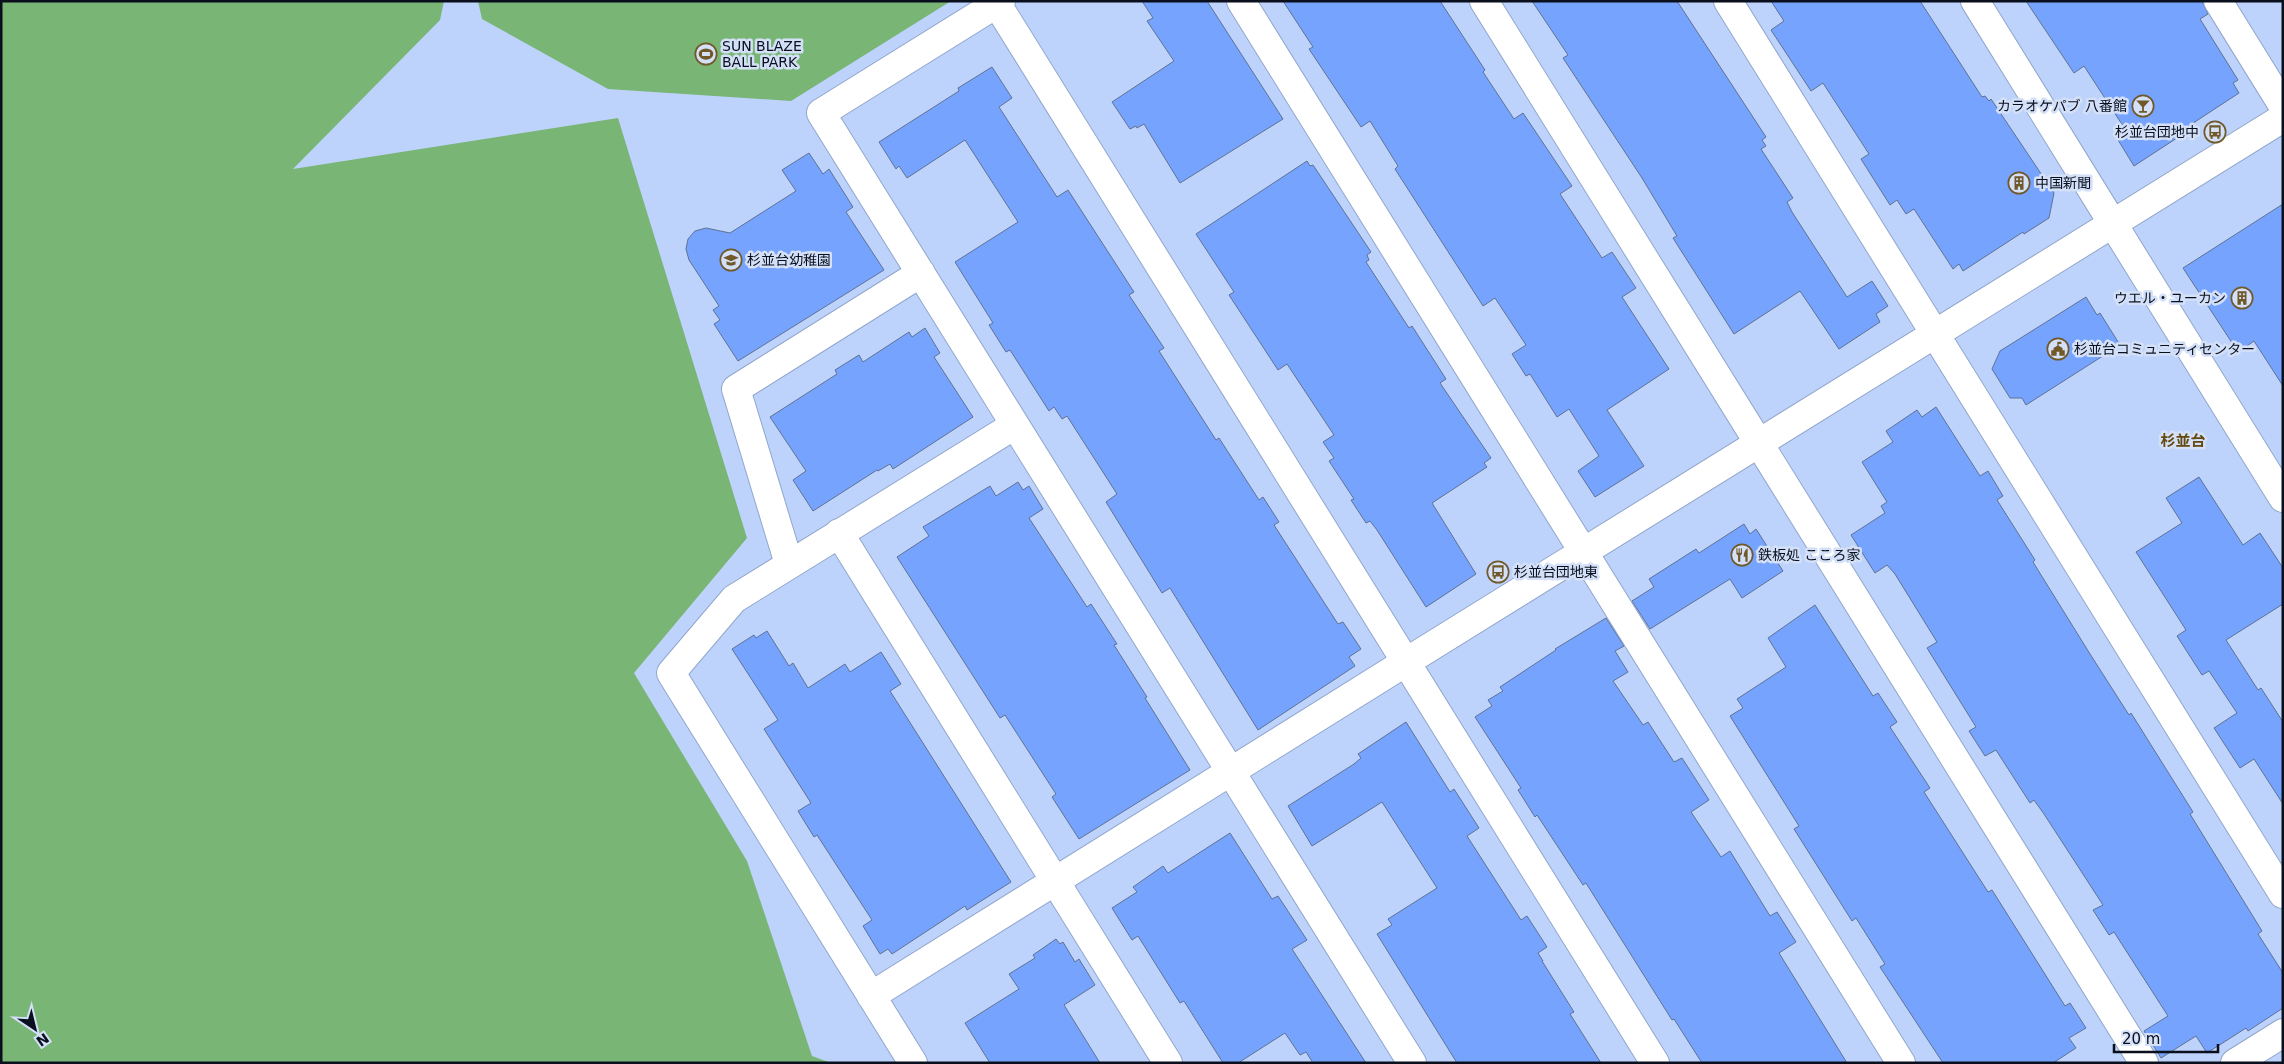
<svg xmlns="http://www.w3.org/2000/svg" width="2284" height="1064" viewBox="0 0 2284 1064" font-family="'DejaVu Sans','Noto Sans JP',sans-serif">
<rect width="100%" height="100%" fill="#bed3fb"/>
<!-- green -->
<path fill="#79b574" d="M1 1H444L440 20 293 169 618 118 747 538 634 673 747 861 812 1056 831 1063H1Z
M478 1H951L791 101 608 89 482 19Z"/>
<!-- building -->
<path fill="#75a3fd" stroke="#5f7295" d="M1142 1H1207L1283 119 1180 183 1144 124 1137 128 1136 126 1130 129 1112 102 1174 61 1147 21 1153 18Z
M1283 1H1440L1485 70 1483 72 1514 119 1523 113 1572 186 1560 194 1602 258 1612 252 1636 288 1622 297 1669 369 1607 410 1644 466 1595 497 1578 471 1599 456 1569 409 1557 417 1530 374 1526 376 1512 354 1526 345 1495 298 1483 306 1395 169 1398 166 1370 121 1361 127 1309 49 1313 47Z
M1532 1H1677L1766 137 1762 140 1766 146 1761 149 1793 198 1787 202 1792 212 1847 297 1872 281 1888 306 1876 314 1880 322 1839 349 1800 291 1734 334 1673 238 1677 236 1642 178 1563 58 1568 55Z
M1771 1H1920L1982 97 1985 96 1989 101 1991 99 2054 193 2049 218 2024 234 2023 232 1963 271 1959 264 1953 269 1914 209 1906 214 1897 200 1890 205 1861 159 1869 154 1823 83 1811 91 1771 30 1784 21Z
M2026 1H2202L2208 14 2200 19 2238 80 2233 83 2239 93 2178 133 2180 136 2134 166 2115 135 2125 129 2084 66 2074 73Z
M992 67 1012 98 999 107 1057 197 1068 190 1134 292 1129 295 1164 348 1159 351 1216 440 1219 438 1259 500 1263 497 1279 522 1274 525 1338 624 1343 622 1361 649 1349 657 1355 666 1258 730 1170 588 1162 593 1106 502 1117 494 1067 416 1062 419 1054 407 1049 411 1010 350 1006 352 989 325 993 323 955 262 1018 222 965 140 907 178 899 166 896 169 879 142 959 91 958 88Z
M809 153 823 174 829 169 853 207 846 212 884 270 738 361 714 324 720 320 713 310 719 306 689 260 686 249 688 239 695 231 706 228 730 233 796 191 782 170Z
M1307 161 1310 166 1313 165 1371 252 1367 255 1369 260 1366 262 1409 328 1412 326 1446 379 1440 383 1491 458 1484 463 1487 467 1432 503 1476 574 1426 607 1377 530 1370 521 1366 523 1351 500 1354 499 1329 461 1334 458 1323 442 1334 435 1287 364 1278 370 1229 295 1234 292 1196 234Z
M2283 204V386L2254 341 2238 352 2183 268Z
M2086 297 2097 315 2100 313 2120 345 2026 405 2022 398H2010L1992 369 2000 351Z
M925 328 940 353 934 357 973 417 893 469 890 464 878 471 877 470 813 511 793 480 806 471 770 417 837 374 835 370 859 355 863 362 909 332 912 337Z
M1936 407 1980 476 1988 471 2003 496 1997 500 2035 560 2033 562 2090 654 2129 715 2131 713 2193 812 2190 814 2262 931 2258 934 2283 973V1008L2248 1031 2246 1028 2207 1053 2196 1036 2161 1058 2144 1031 2168 1016 2114 932 2109 935 2093 910 2103 905 2044 814 2034 800 2030 803 1996 750 1985 756 1969 731 1976 727 1927 648 1937 642 1895 574 1887 565 1875 573 1851 535 1885 513 1881 506 1887 502 1862 462 1893 442 1886 431 1917 410 1922 417Z
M2199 477 2243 545 2260 533 2283 568V604L2226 640 2258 690 2261 688 2283 722V804L2254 759 2240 768 2214 728 2237 713 2209 671 2202 675 2177 636 2186 630 2136 552 2182 523 2166 498Z
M1018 482 1023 490 1029 486 1043 509 1029 518 1087 607 1091 604 1117 644 1114 645 1147 697 1145 698 1190 770 1079 839 1052 797 1056 794 1005 715 1000 718 897 557 929 536 923 527 990 486 996 496Z
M1744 524 1750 534 1756 529 1783 571 1742 598 1730 579 1650 629 1632 601 1654 587 1649 579 1696 549 1699 553Z
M1815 605 1873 696 1878 693 1897 722 1890 727 1930 788 1924 792 1988 892 1992 890 2065 1006 2070 1003 2086 1028 2069 1038 2076 1048 2053 1063H1943L1880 967 1885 964 1856 918 1852 921 1794 829 1799 826 1730 716 1743 708 1737 699 1786 667 1768 638Z
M1606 618 1624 646 1615 651 1628 672 1613 681 1643 725 1648 722 1674 762 1682 758 1709 800 1691 812 1721 857 1730 851 1770 916 1777 912 1796 942 1779 953 1847 1063H1702L1674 1019 1672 1020 1586 883 1583 885 1537 815 1535 817 1518 790 1521 788 1475 717 1492 706 1488 700 1503 691 1500 687 1556 650 1555 649Z
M767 631 789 666 793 663 808 688 845 664 850 672 881 652 901 684 890 691 1011 882 967 910 965 906 892 954 888 949 880 954 863 926 872 920 817 835 814 837 798 811 811 803 764 729 778 720 732 649 754 635 756 638Z
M1406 722 1450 792 1454 789 1479 828 1467 836 1521 920 1527 916 1547 947 1538 953 1543 961H1542L1574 1012 1570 1014 1601 1063H1457L1377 934 1392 925 1388 919 1437 888 1382 802 1312 846 1288 806 1354 764 1361 758 1358 754Z
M1230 833 1272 899 1278 896 1307 940 1292 949 1366 1063H1313L1306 1052 1300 1055 1285 1033 1238 1063H1223L1184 1001 1180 1003 1138 936 1132 940 1112 908 1137 892 1133 887 1163 866 1168 873Z
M1056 939 1060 944 1063 942 1075 962 1079 959 1095 985 1064 1005 1100 1063H990L965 1023 1019 989 1009 974 1035 958 1033 955Z"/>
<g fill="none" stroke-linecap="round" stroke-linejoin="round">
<!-- street casing -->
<g stroke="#91a6cc" stroke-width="30">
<path id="street" d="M1001 1 821 113 1412 1063
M1241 1 1901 1063
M1484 1 2144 1063
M1728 1 2283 894
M1975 1 2113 224
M2218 1 2283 106
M997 4 1655 1063
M839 533 1168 1063
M789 564 736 389 921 273
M871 996 1406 662
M913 1063 671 673 734 599 1015 425
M2235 1063 2283 1033"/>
</g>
<!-- secondary casing -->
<g stroke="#91a6cc" stroke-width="30">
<path id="secondary" d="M2113 224 2283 498
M1406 662 2283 118"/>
</g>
<!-- street -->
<use href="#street" stroke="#fff" stroke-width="28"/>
<!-- secondary -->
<use href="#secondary" stroke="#fff" stroke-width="28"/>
</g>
<!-- icons -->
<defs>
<g id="stadium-ring" transform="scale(1.125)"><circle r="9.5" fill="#d3e0f8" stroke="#705829" stroke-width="1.5"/><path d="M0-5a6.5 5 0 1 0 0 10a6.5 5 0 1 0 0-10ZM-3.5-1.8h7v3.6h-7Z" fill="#705829"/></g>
<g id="bar-ring" transform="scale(1.125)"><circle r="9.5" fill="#d3e0f8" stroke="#705829" stroke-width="1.5"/><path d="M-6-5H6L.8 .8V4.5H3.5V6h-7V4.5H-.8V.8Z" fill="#705829"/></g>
<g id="bus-ring" transform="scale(1.125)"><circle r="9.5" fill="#d3e0f8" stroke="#705829" stroke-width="1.5"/><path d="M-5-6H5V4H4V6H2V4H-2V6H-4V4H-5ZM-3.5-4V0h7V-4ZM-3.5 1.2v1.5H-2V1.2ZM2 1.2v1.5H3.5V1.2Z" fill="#705829"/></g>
<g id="building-ring" transform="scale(1.125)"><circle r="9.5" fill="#d3e0f8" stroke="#705829" stroke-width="1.5"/><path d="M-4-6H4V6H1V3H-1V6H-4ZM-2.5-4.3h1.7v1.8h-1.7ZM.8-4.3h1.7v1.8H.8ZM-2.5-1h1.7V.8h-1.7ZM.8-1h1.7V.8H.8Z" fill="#705829"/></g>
<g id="school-ring" transform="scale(1.125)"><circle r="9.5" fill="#d3e0f8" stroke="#705829" stroke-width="1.5"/><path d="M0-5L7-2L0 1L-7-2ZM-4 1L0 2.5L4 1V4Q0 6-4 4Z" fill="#705829"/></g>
<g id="civic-ring" transform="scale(1.125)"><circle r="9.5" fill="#d3e0f8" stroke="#705829" stroke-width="1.5"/><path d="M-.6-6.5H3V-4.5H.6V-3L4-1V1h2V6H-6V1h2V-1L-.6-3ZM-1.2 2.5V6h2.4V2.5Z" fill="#705829"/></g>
<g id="restaurant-ring" transform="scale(1.125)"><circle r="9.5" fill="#d3e0f8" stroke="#705829" stroke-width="1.5"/><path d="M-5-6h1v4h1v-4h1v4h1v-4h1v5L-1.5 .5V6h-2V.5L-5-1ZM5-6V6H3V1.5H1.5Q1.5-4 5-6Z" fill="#705829"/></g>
</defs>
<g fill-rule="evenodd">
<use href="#stadium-ring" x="706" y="54"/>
<use href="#bar-ring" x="2143" y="106"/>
<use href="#bus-ring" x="2215" y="132"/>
<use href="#building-ring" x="2019" y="183"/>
<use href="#school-ring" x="731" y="260"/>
<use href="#building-ring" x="2242" y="298"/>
<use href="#civic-ring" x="2058" y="349"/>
<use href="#restaurant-ring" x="1742" y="555"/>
<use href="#bus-ring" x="1498" y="572"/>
</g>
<g text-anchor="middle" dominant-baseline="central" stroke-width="5" stroke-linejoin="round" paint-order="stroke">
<!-- poi labels -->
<g font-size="14" fill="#090f1d" stroke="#d3e0f8" text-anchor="start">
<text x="722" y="46">SUN BLAZE<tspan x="722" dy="16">BALL PARK</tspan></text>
<text x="2127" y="106" text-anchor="end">カラオケパブ 八番館</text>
<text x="2199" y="132" text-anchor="end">杉並台団地中</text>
<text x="2035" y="183">中国新聞</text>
<text x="747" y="260">杉並台幼稚園</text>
<text x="2226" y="298" text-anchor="end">ウエル・ユーカン</text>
<text x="2074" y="349">杉並台コミュニティセンター</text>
<text x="1758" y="555">鉄板処 こころ家</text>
<text x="1514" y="572">杉並台団地東</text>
</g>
<!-- neighbourhood labels -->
<g font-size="15" font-weight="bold" fill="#63490e" stroke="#d3e0f8">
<text x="2183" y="441">杉並台</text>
</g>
</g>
<!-- border -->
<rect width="2284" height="1064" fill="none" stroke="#090f1d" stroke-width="5"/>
<!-- north arrow -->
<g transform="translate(35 1029) rotate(145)" stroke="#d3e0f8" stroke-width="4" paint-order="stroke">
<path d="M0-4L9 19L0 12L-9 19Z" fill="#090f1d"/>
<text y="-8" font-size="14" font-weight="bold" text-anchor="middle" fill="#090f1d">N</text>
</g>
<!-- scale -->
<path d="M2114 1044v8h104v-8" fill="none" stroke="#090f1d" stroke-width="2.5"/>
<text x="2122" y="1044" font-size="15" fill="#090f1d" stroke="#d3e0f8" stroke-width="4" paint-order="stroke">20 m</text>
</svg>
